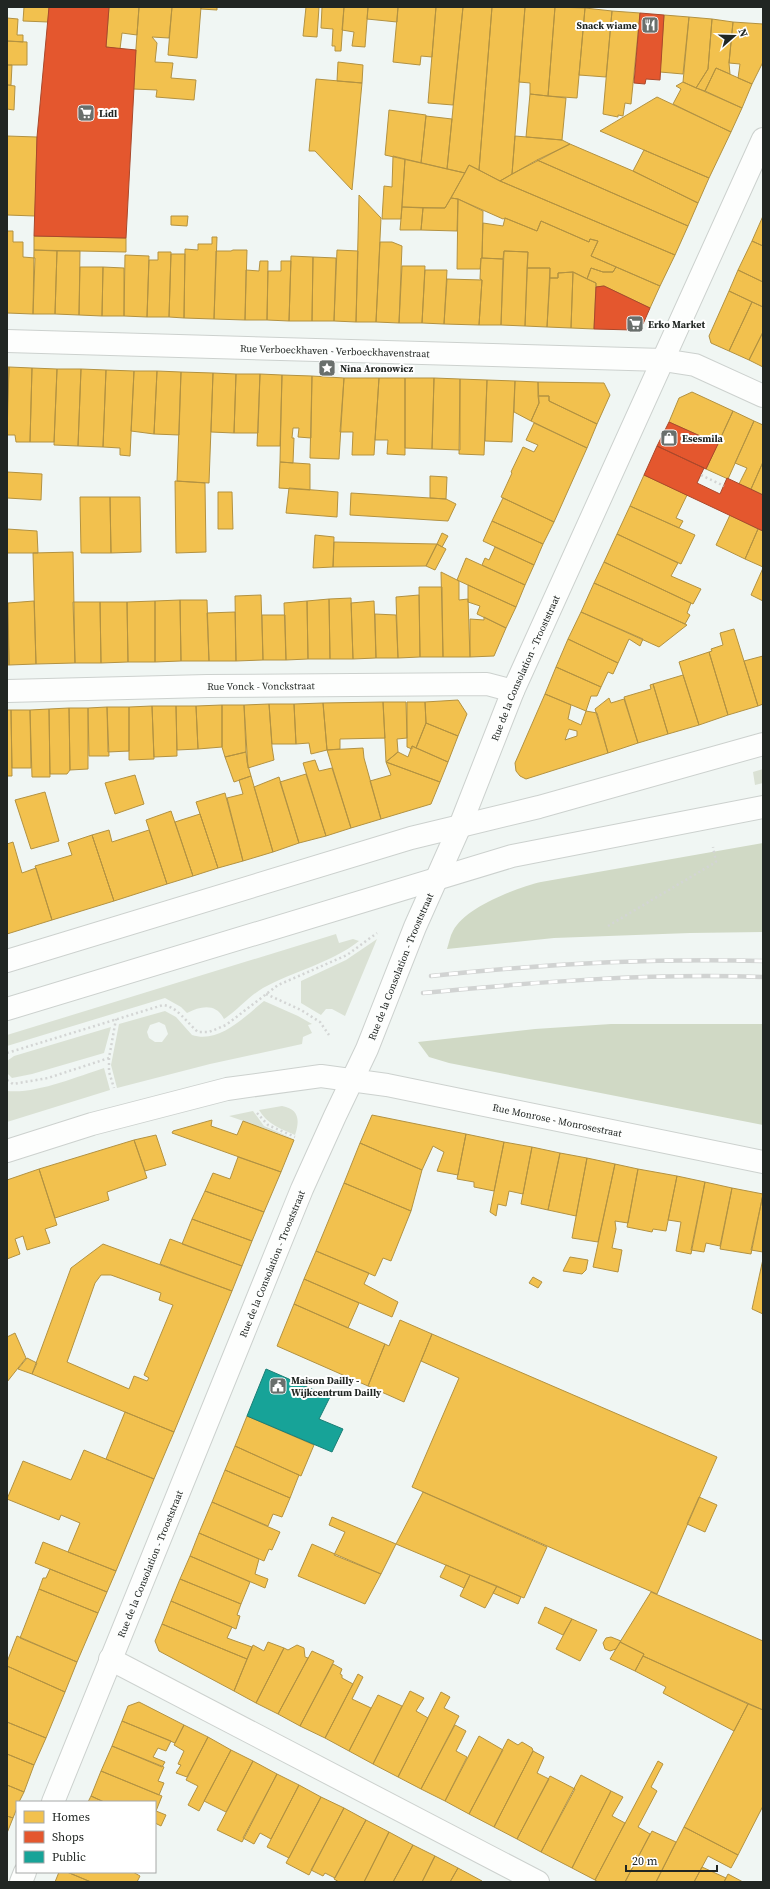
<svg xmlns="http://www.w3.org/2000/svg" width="770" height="1889" viewBox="0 0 770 1889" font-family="'Source Serif 4',serif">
<rect width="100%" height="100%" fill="#f0f6f3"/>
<!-- green -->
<path fill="#dae1d4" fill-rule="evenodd" d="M763 769V783L755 785 753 772Z
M336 934 339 943 353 939 359 941C331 963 294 971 263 988 249 996 238 1010 224 1019 216 1003 201 1006 187 1013L181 1007 165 998 7 1046V1035Z
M377 939 345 1016 332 1009H326L321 1015 301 1003V981L346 960Z
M264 1001 298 1016 312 1024 308 1025 312 1033 303 1037 302 1044 210 1064 117 1088 111 1065 119 1024 165 1011 176 1017 192 1035C219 1044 244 1017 264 1001ZM159 1022 165 1025 168 1034 162 1042H155L149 1038 147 1032 150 1025Z
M111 1027 104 1053 32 1074 12 1078 7 1073V1061L14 1056Z
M104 1068 110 1090 7 1122V1091C36 1094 76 1077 104 1068Z
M282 1106C299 1109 300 1120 295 1135 281 1129 267 1124 259 1110Z
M253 1111 264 1126 294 1139 229 1116Z"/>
<!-- forest -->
<path fill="#d0d9c5" d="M763 843V932L690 933 554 938 447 949C449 943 450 936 453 931 465 907 516 888 541 882Z
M611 1024H763V1125L449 1063 429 1057 418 1042 535 1029Z"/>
<!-- homes -->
<path fill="#f2c14e" stroke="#b39241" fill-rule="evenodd" d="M24 7H49L48 22 23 21Z
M109 7H139L137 35 122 33 120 49 106 47Z
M139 7H172L169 38 152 37 157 43 155 62 173 63 171 78 196 80 194 100 156 97 157 90 133 89Z
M172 7H201L197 58 168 55Z
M201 7H217V10L201 9Z
M306 7H319L317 37 303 36Z
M322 7H344L341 51H335V46H332L333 29 321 28Z
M344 7H368L365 47 352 46 354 32 342 30Z
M368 7H398L397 22 367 19Z
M398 7H436L432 57 421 56 420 65 393 62Z
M436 7H463L453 105 428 103Z
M463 7H492L479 170 469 165 465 173 447 169Z
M492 7H525L512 174 500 181 479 170Z
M525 7H555L548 96 530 94V83L519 82Z
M555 7 585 8 577 98 548 96Z
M585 8 612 11 606 77 579 75Z
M612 11 640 13 631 104 625 103 623 116 618 115V117L603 114Z
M664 15 689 17 683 74 660 72Z
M689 17 712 19 708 69 696 88 683 82Z
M7 18 18 19 17 35H23V42L7 41Z
M712 19 733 22 729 63 730 74 716 68 705 91 696 88 708 69Z
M733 22 763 24V62L752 84 738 78 740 64 729 63Z
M7 41 27 42V65H7Z
M338 62 363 65 362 83 337 81Z
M7 65H12L11 85H7Z
M716 68 752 84 742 108 705 91Z
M316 79 362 83 352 190 315 151H309Z
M683 82 742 108 731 132 673 104 681 89 676 86Z
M7 85 15 86 14 110 7 109Z
M530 94 566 98 562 140 526 137Z
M657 97 731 132 709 178 600 131Z
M389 110 426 115 421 163 385 155Z
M426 116 452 119 447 169 421 163Z
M7 136 37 137 35 216 7 215Z
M515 136 562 140 570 144 512 174Z
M570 144 633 171 698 203 688 226 537 160Z
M644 150 709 178 698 203 633 171Z
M393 156 405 159 401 219H382L384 186 392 187Z
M405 159 465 173 445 208 402 207Z
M537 160 688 226 675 255 500 181Z
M469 165 500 181 675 255 660 286 591 256 598 241 590 239 589 242 541 221 537 231 505 218 503 219 458 199 451 198Z
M359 195 381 218 376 322H356Z
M451 198 458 199 457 231 421 230 423 208H445Z
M458 199 483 211 482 258H481L480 269H457Z
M402 207 423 208 421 230H400Z
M171 216H188L187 226 171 225Z
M763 216V246L752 241Z
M505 218 537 231 541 221 589 242 590 239 598 241 591 256 616 267 613 272H603L591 268 587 279 573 272 558 273V278H550V268H527L528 252 504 251 503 259 482 258 483 223 503 226Z
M7 231H13V242H23V257L35 258 33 314 7 313Z
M34 236 126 238V252L34 250Z
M212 237H217L214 319 184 318 185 249 198 250V244H212Z
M752 241 763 246V282L738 270Z
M380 242H392L402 246 399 323 376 322Z
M34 250 57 251 55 314H33Z
M233 250H247L245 320 214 319 216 251H231Z
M337 250 358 251 356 322 334 321Z
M57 251H80L79 315 55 314Z
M504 251 528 252 525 326 501 325Z
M158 252H171L169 317H147L149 260H158Z
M171 254H185L184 318 169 317Z
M125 255 149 256 147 317 124 316Z
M291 256 313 257 312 321H289Z
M313 257 336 258 334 321H312Z
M481 258 503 259 501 325H479L482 280 480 279Z
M260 261H268L267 320H245L246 270 259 271Z
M281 261H291L289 321 267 320 268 271H281Z
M402 266H425L422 323H399Z
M80 267H103L102 316 79 315Z
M103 267 124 268V316H102Z
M616 267 660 286 650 308 604 286 596 287V283L587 279 591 268 603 272H613Z
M527 268H550L547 327 525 326Z
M425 270H447L444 324 422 323Z
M738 270 763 282V307L729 291Z
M573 272 571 328 547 327 550 278H558V273Z
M573 272 596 283 594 329 571 328Z
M447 279 482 280 479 325 444 324Z
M729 291 752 302 729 351 711 343 709 336Z
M752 302 763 307V332L749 360 729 351Z
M763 332V367L749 360Z
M7 367H9L7 415Z
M9 367 32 368 30 442H16L15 435H7Z
M32 368 57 369 54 442H30Z
M57 369H81L78 446 54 445Z
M81 369 106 370 103 447 78 446Z
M106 370 134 371 130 456 120 455V448L103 447Z
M134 371H157L154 434 131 431Z
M157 371 181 372 179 435 154 434Z
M181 372 213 373 209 483 177 481Z
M213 373 236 374 234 433 211 432Z
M236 374H260L258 433H234Z
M260 374 282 375 280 446H257Z
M282 375 312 376 311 438 298 437 299 428H293L292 438H294L293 463 280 462Z
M312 376 344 378 339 459 310 458Z
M344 378H379L374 455H352L353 432H340Z
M379 378H405V455L387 454 388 440H375Z
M405 378H434L432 449 405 448Z
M434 378 460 379V450L432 449Z
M460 379 487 380 484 455 459 454Z
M487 380 515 381 512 442 485 441Z
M515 381 538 382 539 403 531 421 514 412Z
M538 382 604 383 610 395 597 424 549 401V396H538Z
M692 392 733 411 718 444 669 422 679 398Z
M538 396H549V401L597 424 587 448 531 421 539 403Z
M733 411 754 421 728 479 706 469Z
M754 421 763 425V462L751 489 739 484 747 468 735 463Z
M534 423 587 448 554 522 501 497 512 473 511 472 523 447 534 452 538 445 526 440Z
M280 462 310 464V490L279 488Z
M763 462V495L751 489Z
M7 472 42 474 41 500 7 498Z
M644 475 687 495 676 518 683 521 679 528 630 506Z
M430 476 447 477 446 499 430 498Z
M175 481 205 483 206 552 176 553Z
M289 488 338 492 337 517 286 513Z
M218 492H232L233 529H218Z
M351 493 446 499 456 504 448 521 350 515Z
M80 497H110L111 553H81Z
M110 497H140L141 552 111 553Z
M503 498 554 522 543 544 492 521Z
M630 506 695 535 681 564 617 534Z
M730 515 758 529 745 559 716 545Z
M492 521 543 544 534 565 483 541Z
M7 529 37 531 38 553H7Z
M758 529 763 531V567L745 559Z
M442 533 448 536 442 547 437 544Z
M617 534 678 563 671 576 701 589 693 604 604 562Z
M315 535 334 537 333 567 313 568Z
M334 542 437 544 426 566 333 567Z
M437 544 446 549 435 570 426 566Z
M495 547 534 565 525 585 482 565 485 558 489 560Z
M73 552 75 663 36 664 33 553Z
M466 558 525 585 516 607 457 580Z
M604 562 691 603 687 613 690 615 685 624 594 583Z
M763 568V601L751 595Z
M441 572 459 581V600L468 599 470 657H443Z
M594 583 685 624 687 625 659 647 581 612Z
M468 585 516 607 506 628 477 614 480 606 468 602Z
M419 587H442L443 657H420Z
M7 590 9 665H7Z
M261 595 263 660 236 661 235 596Z
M419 595 420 657 398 658 396 597Z
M351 598 353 659H330L329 599Z
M329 599 330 659H308L307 601Z
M180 600 181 661 155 662V601Z
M180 600H207L209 661H181Z
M34 601 36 664 9 665 8 603Z
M155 601V662H128L127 602Z
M307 601 308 659 286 660 284 603Z
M374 601 376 658 353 659 351 603Z
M73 602H100L101 663H75Z
M100 602H127L128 662 101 663Z
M235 612 236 661H209L207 613Z
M581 612 643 639 640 646 629 639 618 663 568 639Z
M375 614 396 615 398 658H376Z
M262 615H285L286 660H263Z
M484 617 506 628 494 656 470 657V619L484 620Z
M734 629 758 706 728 715 709 652 712 651 711 649 723 645 720 633Z
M568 639 618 663 613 674 608 672 601 687 556 667Z
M709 652 728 715 699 725 679 662Z
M763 656V704L758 706 744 661Z
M556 667 601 687 597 696H591L586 711 545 694Z
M683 675 699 725 668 734 653 684Z
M653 684 668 734 638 743 624 697 651 689 650 685Z
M545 694 571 705 568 719 581 725 586 711 597 713 608 753 526 779 520 776 516 771 515 763ZM569 729 577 731V736L565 740Z
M609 698 611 703 624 699 638 743 608 753 595 709Z
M458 700 467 714 458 736 426 723 425 702Z
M383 702H406L407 738 397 739 398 752 386 762Z
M383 702 385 738 340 739V749L327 750 323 703Z
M407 702H425L426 723 416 748 412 746V749L407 747Z
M323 703 327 750 311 754 309 743 296 744 294 704Z
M269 704 272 747 274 760 248 768 244 705Z
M269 704H294L296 744H272Z
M222 705V747L198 749 196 706Z
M222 705H244L246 752 225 757 222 747Z
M152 706H176L177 756 154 757Z
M152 706 154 759 129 760V707Z
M176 706H196L198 749 177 750Z
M107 707 109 756H89L88 708Z
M107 707H129V751L108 752Z
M69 708 70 770 67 774H50L49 709Z
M69 708H88V769L70 770Z
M49 709 50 777H32L30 710Z
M7 710H11L12 776H7Z
M11 710H30L31 768H12Z
M426 723 458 736 448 762 416 748Z
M412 746 448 762 440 782 386 762 398 752 408 757Z
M363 748 364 758 381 819 351 828 327 750Z
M246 752 247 762 251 776 234 782 225 757Z
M315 760 319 771 332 768 351 828 326 836 303 763Z
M386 762 440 782 431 804 381 819 370 781 391 775Z
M306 774 326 836 299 843 280 782Z
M135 775 144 804 115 814 105 783Z
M251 776 273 852 243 861 227 798 243 794 239 780Z
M279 777 299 843 273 852 254 787Z
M45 792 59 841 31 849 15 800Z
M225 793 243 861 218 868 196 802Z
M171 811 193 876 167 884 146 820Z
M200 814 218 868 193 876 175 822Z
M109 830 112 842 149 830 167 884 114 901 92 835Z
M92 835 114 901 52 920 35 866 72 855 68 843Z
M13 842 22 873 36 868 52 920 7 934V844Z
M372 1115 466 1134 458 1175 437 1171 444 1152 433 1146 422 1170 360 1143Z
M212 1120 211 1126 237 1135 243 1121 294 1140 281 1172 172 1133 173 1131Z
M466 1134 504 1142 494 1191 474 1187V1182L457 1179Z
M156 1135 166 1165 145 1171 134 1140Z
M134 1140 147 1178 107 1192 109 1200 55 1218 39 1169Z
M504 1142 532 1147 523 1194 509 1191 506 1206 498 1204 496 1216 490 1212Z
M360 1143 422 1170 411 1211 344 1183Z
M532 1147 560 1153 548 1210 521 1204Z
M560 1153 587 1158 576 1216 548 1210Z
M238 1157 281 1172 264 1212 205 1191 213 1173 230 1179Z
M587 1158 615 1164 598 1242 572 1238Z
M615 1164 638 1169 628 1223 615 1221 616 1229 612 1248 622 1250 618 1272 593 1267Z
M39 1169 57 1225 45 1229 50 1243 27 1250 23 1236 15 1239 20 1254 7 1259V1180Z
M638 1169 677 1176 666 1231 653 1229 652 1232 627 1227Z
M677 1176 705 1182 691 1254 676 1251 681 1222 668 1220Z
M705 1182 732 1188 720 1246 706 1243 704 1252 691 1250Z
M344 1183 411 1211 391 1261 383 1258 375 1276 316 1251Z
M732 1188 763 1194 751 1254 720 1249Z
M205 1191 264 1212 252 1241 192 1219Z
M763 1195V1252L751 1250Z
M192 1219 252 1241 242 1266 182 1244Z
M170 1239 242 1266 232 1291 160 1264Z
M103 1244 232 1291 174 1432 32 1374 71 1268ZM101 1275H111L161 1293 159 1300 173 1305 144 1375 149 1378 147 1381 134 1376 129 1389 67 1362 95 1283Z
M316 1251 369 1273 364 1284 398 1302 392 1317 304 1279Z
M570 1257 588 1260 586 1270 582 1274 563 1271Z
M763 1259V1314L752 1309Z
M533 1277 542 1282 538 1288 529 1283Z
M304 1279 359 1303 348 1328 294 1304Z
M294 1304 385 1344 368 1386 277 1346Z
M400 1320 432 1334 404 1402 368 1386 385 1344 389 1346Z
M15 1333 26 1358 7 1382V1337Z
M432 1334 717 1457 657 1594 412 1487 459 1378 421 1361Z
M27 1358 37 1363 32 1374 18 1369Z
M125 1412 174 1432 154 1479 106 1459Z
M247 1416 314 1445 301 1476 235 1446Z
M235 1446 299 1475 290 1498 225 1470Z
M84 1450 154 1479 116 1571 68 1552 80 1523 61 1515 59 1520 7 1499 23 1461 71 1480Z
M225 1470 290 1498 282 1517 273 1514 268 1526 212 1502Z
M423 1492 547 1547 524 1598 396 1544Z
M699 1497 717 1505 705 1532 687 1524Z
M212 1502 280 1532 272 1550 269 1549 264 1561 199 1533Z
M332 1517 396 1544 381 1574 334 1555 345 1532 329 1525Z
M199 1533 259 1559 255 1574 268 1579 265 1588 190 1556Z
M43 1542 116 1571 107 1592 35 1563Z
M312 1544 381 1574 365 1604 298 1576Z
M190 1556 250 1582 241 1604 180 1579Z
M446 1565 470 1575 464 1588 440 1577Z
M50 1569 107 1592 98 1613 39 1589 43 1578H46Z
M470 1575 497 1586 485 1608 460 1596Z
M180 1579 241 1604 237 1615 240 1616 236 1629 171 1601Z
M497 1586 521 1597 518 1604 493 1593Z
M39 1589 98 1613 77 1662 20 1638Z
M651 1592 763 1641V1710L643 1656 644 1654 620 1642Z
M171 1601 232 1627 227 1638 252 1647 247 1659 162 1624Z
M545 1607 572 1619 563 1635 538 1623Z
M572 1619 597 1630 580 1661 556 1649Z
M162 1624 247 1659 234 1691 159 1651 155 1641Z
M17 1636 77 1662 65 1692 7 1666V1662Z
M611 1637 621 1641 616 1649 610 1651 605 1649 603 1643 606 1638Z
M268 1642 284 1648 256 1703 234 1691 253 1645 264 1651Z
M620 1642 644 1654 635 1671 610 1659Z
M297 1645 304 1648 305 1657 308 1658 278 1714 256 1703 284 1648 288 1650Z
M312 1651 334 1661 300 1726 278 1714Z
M643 1656 748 1704 734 1731 663 1693 666 1687 635 1671Z
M333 1664 342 1669 340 1674 342 1675V1678L353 1684 325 1738 300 1726Z
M7 1666 65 1692 46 1738 7 1722Z
M358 1674 363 1677 352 1699 371 1708 349 1751 325 1738Z
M410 1691 424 1698 416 1711 428 1718 398 1777 373 1764Z
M441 1692 450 1697 444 1708 459 1716 421 1789 398 1777Z
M378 1695 402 1706 373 1764 349 1751Z
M139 1702 184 1725 175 1743 122 1721 128 1706Z
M748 1704 763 1710V1806L738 1855 684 1827Z
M122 1721 171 1741 166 1751 158 1748 153 1757 165 1762 162 1767 112 1746Z
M7 1722 46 1738 34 1765 7 1754Z
M184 1725 208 1737 187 1777 176 1773 181 1765 178 1764 184 1751 174 1745Z
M455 1725 466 1731 456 1751 467 1757 445 1801 421 1789Z
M479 1736 503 1750 469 1814 445 1801Z
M208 1737 231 1750 199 1811 188 1805 198 1786 186 1780Z
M508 1739 518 1745 522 1742 532 1748 533 1751 494 1827 469 1814Z
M112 1746 164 1767 158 1781 164 1783 159 1795 101 1771Z
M231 1750 253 1761 226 1812 204 1801Z
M533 1751 544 1757 537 1773 549 1779 517 1839 494 1827Z
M7 1754 34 1765 24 1792 7 1785Z
M253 1761 277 1774 242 1842 217 1830Z
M658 1761 663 1764 651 1787 657 1791 638 1827 650 1834 625 1882H598L595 1880Z
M101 1771 162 1796 156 1811 166 1815 161 1826 155 1823V1802H104L91 1796Z
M277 1774 299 1785 271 1839 260 1833 254 1844 243 1838Z
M581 1775 611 1791 572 1868 541 1852Z
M550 1776 575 1789 541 1852 517 1839Z
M7 1785 24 1792 19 1802H17V1808L13 1818 7 1816Z
M299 1785 321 1797 289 1858 267 1847Z
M611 1791 623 1797 612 1816 625 1823 595 1880 572 1868Z
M91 1796 104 1802H88Z
M321 1797 344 1808 309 1875 286 1863Z
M344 1808 366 1820 335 1878 325 1873 323 1876 311 1870Z
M7 1816 13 1818 7 1833Z
M366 1820 389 1832 364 1882H339L334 1879Z
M684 1827 738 1855 731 1868 708 1856 694 1882H656Z
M652 1831 676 1842 656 1882H625Z
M389 1832 413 1845 393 1882H364Z
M413 1845 435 1856 422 1882H393Z
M435 1856 458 1868 450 1882H422Z
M702 1867 726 1878 724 1882H694Z
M458 1868 482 1881 481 1882H450Z
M59 1872H67L91 1882H55Z
M67 1872H133L140 1876 137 1882H91Z
M728 1874 743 1882H724Z"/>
<!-- shops -->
<path fill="#e4572e" stroke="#aa482b" d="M49 7H109L106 47 136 50 126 238 34 236 37 137Z
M640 13 664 15 660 80 646 79 645 84 634 83Z
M604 286 650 308 643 324 633 330 594 329 596 287Z
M669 422 718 444 706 469 657 446Z
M657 446 704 468 697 483 720 494 727 478 763 495V531L644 475Z"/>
<!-- public -->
<path fill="#17a398" stroke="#1a7e75" d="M266 1369 330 1397 319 1419 343 1429 332 1452 247 1416Z"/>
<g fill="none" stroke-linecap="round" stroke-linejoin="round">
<!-- minor casing -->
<g stroke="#ccd1ce" stroke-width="24">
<g id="minor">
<path id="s1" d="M7 341 663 360 695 365 763 396"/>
<path id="s2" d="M7 691 207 686 487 684 513 691"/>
<path id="s3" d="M460 826 513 691 763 139"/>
<path id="s4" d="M7 1151 92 1124 227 1089 321 1076 387 1085 763 1162"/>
<path d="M110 1659 538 1882"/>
</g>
</g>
<!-- tertiary casing -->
<g stroke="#ccd1ce" stroke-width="24">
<g id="tertiary">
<path d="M7 961 411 838 539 807 763 744"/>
<path d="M7 1009 512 856 763 807"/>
<path id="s5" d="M53 1802 302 1189 335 1116 367 1049 415 927 460 826"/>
<path d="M21 1882 25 1872"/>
</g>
</g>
<!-- path -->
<path stroke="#d3d5d4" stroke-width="2.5" stroke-dasharray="2 3" stroke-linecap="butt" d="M701 475 724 486
M608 926 716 862 713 847
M266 994 301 1010 320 1022 329 1035
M7 1053 163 1005C178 1007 186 1022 198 1032H209L226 1025 278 985 347 955 377 933
M109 1058V1072L114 1088
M7 1080 13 1084 48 1078 109 1058 116 1019
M257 1113 268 1125 295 1137"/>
<!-- minor -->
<use href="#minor" stroke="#fdfefd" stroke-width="22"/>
<!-- tertiary -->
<use href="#tertiary" stroke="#fdfefd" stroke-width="22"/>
<!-- rail casing -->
<g stroke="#d1d3d2" stroke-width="4.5">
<path id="rail" d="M431 976C541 964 652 958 763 961
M423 993C536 982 649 973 763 977"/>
</g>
<!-- rail -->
<use href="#rail" stroke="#fff" stroke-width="3" stroke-dasharray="9" stroke-linecap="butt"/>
</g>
<!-- icons -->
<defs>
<g id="restaurant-square" transform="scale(0.9)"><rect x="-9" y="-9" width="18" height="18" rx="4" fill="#696f6c" stroke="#fff"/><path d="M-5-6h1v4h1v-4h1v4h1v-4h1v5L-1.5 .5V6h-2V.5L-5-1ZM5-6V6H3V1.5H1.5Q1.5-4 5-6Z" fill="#fff"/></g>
<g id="supermarket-square" transform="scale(0.9)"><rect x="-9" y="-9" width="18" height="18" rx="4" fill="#696f6c" stroke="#fff"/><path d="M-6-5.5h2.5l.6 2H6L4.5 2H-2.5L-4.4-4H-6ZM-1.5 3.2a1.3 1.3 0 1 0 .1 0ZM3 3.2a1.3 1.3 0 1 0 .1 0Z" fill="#fff"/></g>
<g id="sight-square" transform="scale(0.9)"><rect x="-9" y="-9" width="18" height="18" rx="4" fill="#696f6c" stroke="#fff"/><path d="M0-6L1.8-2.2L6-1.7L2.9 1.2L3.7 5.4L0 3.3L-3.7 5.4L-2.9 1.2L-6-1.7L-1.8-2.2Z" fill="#fff"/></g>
<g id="shop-square" transform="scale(0.9)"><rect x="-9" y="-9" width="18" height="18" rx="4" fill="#696f6c" stroke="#fff"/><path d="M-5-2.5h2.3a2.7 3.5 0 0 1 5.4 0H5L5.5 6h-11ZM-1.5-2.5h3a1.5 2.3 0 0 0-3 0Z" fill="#fff"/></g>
<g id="civic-square" transform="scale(0.9)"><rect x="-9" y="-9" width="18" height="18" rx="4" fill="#696f6c" stroke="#fff"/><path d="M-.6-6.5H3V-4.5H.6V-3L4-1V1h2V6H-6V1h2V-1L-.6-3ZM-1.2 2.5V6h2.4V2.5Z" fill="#fff"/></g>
</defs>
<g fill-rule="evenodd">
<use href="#restaurant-square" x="650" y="25"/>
<use href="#supermarket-square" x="86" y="113"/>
<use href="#supermarket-square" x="635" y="324"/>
<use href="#sight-square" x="327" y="368"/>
<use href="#shop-square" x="669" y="438"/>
<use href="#civic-square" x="278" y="1386"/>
</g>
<g text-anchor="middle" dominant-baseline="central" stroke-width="4" stroke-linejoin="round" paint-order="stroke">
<!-- poi labels -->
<g font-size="10" font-weight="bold" fill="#212623" stroke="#fff" text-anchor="start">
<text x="637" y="25" text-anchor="end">Snack wiame</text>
<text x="99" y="113">Lidl</text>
<text x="648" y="324">Erko Market</text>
<text x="340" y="368">Nina Aronowicz</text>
<text x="682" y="438">Esesmila</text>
<text x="291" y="1380">Maison Dailly -<tspan x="291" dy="12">Wijkcentrum Dailly</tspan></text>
</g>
<!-- street labels -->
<g font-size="10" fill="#212623" stroke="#fff">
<text stroke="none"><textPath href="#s1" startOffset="328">Rue Verboeckhaven - Verboeckhavenstraat</textPath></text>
<text stroke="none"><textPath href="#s3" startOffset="171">Rue de la Consolation - Trooststraat</textPath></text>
<text stroke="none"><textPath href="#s2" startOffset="254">Rue Vonck - Vonckstraat</textPath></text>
<text stroke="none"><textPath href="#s5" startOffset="905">Rue de la Consolation - Trooststraat</textPath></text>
<text stroke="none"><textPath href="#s4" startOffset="564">Rue Monrose - Monrosestraat</textPath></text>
<text stroke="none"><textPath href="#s5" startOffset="581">Rue de la Consolation - Trooststraat</textPath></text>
<text stroke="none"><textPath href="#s5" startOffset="257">Rue de la Consolation - Trooststraat</textPath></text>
</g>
</g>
<!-- border -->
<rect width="770" height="1889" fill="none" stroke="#212623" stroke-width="16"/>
<!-- legend -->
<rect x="16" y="1801" width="140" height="72" fill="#ffffff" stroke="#a6a8a7"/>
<rect x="24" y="1811" width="20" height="12" fill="#f2c14e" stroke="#a6a8a7"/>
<text x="52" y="1821" font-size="12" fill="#212623">Homes</text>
<rect x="24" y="1831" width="20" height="12" fill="#e4572e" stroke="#a6a8a7"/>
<text x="52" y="1841" font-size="12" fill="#212623">Shops</text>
<rect x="24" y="1851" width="20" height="12" fill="#17a398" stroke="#a6a8a7"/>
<text x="52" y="1861" font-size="12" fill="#212623">Public</text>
<!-- north arrow -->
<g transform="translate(734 36) rotate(70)" stroke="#ffffff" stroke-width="3" paint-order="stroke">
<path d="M0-3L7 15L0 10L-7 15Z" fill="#212623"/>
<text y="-6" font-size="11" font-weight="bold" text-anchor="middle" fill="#212623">N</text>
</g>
<!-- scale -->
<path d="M626 1865v6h91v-6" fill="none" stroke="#212623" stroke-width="2"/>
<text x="632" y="1865" font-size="12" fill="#212623" stroke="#ffffff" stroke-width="3" paint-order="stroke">20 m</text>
</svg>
